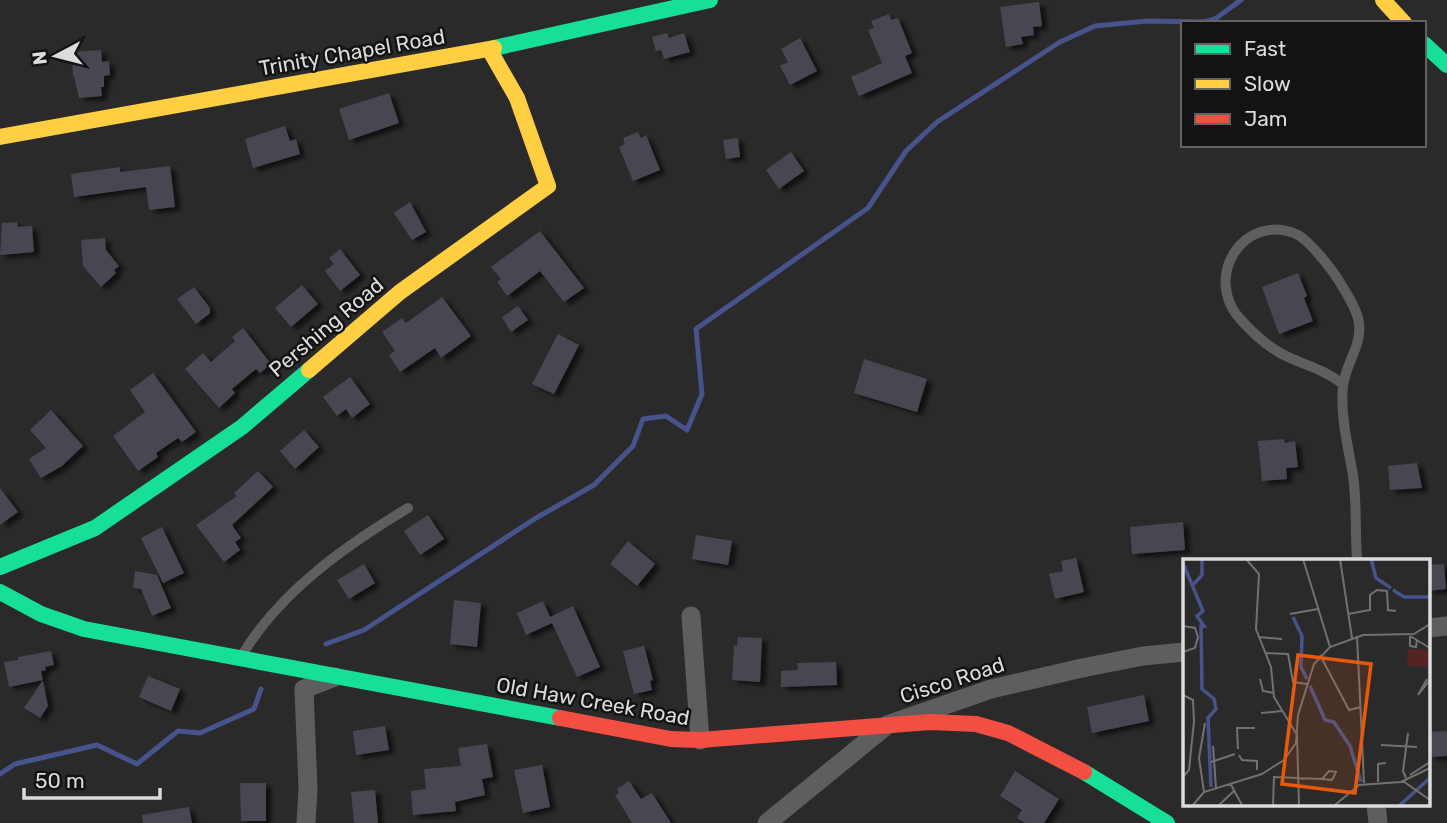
<svg xmlns="http://www.w3.org/2000/svg" width="1447" height="823" viewBox="0 0 1447 823" font-family="Rubik,sans-serif">
<defs>
<filter id="shadow"><feDropShadow dx="5.5" dy="3.5" stdDeviation="2" flood-color="#0009"/></filter>
</defs>
<rect width="100%" height="100%" fill="#2b2a2b"/>
<g fill="none" stroke-linecap="round" stroke-linejoin="round">
<!-- stream -->
<path stroke="#47538b" stroke-width="5" d="M326 644 364 630 536 518 594 485 633 446 643 419 666 416 687 430 702 394 696 329 868 208 906 151 937 122 1060 42 1095 26 1147 21 1204 22 1215 19 1241 0
M0 774 15 764 97 745 137 764 178 731 200 733 254 709 261 689"/>
</g>
<!-- building -->
<path fill="#4a4551" filter="url(#shadow)" d="M1039 2 1042 26 1033 27 1034 35 1021 37 1023 44 1006 47 1000 7Z
M889 14 891 20 898 18 912 53 905 56 912 73 859 96 851 77 882 63 868 30 874 28 871 21Z
M667 33 669 38 684 33 690 52 664 59 661 50 656 51 652 37Z
M800 38 817 71 790 85 780 66 788 62 781 49Z
M101 50 102 62 109 61 110 75 104 76V87H101L102 96 79 98 74 76 73 77 72 52Z
M389 93 399 123 349 140 339 109Z
M285 126 290 141 296 139 300 154 253 168 245 139Z
M638 132 641 138 646 135 660 170 633 181 619 147 625 144 623 138Z
M738 138 740 157 726 159 723 140Z
M791 152 804 171 779 189 766 170Z
M170 166 175 207 149 210 146 187 74 197 71 174 120 167V172Z
M410 202 426 232 412 240 394 213Z
M17 222 18 227 32 226 34 252 0 255 2 223Z
M540 231 584 288 564 302 540 271 507 296 497 282 501 279 491 267Z
M105 238 106 250 119 266 114 270 116 273 101 287 83 266 81 240Z
M340 249 360 275 340 291 325 271 334 264 329 258Z
M1298 273 1307 296 1304 298 1313 321 1279 334 1262 287Z
M302 285 318 304 291 327 275 308Z
M194 287 210 308V313L196 324 177 299Z
M442 297 471 336 441 358 435 348 400 372 389 355 395 351 382 332 402 318 406 323Z
M518 306 528 320 511 332 502 317Z
M243 328 271 364 260 373 256 369 232 389 235 393 219 408 185 369 203 353 211 362 235 341 232 337Z
M558 334 579 345 554 394 532 384Z
M864 359 927 379 917 412 854 393Z
M153 373 196 432 182 442 178 438 156 453 158 457 138 471 113 436 145 412 130 390Z
M350 377 370 404 352 418 346 409 337 416 323 397Z
M51 410 83 446 62 466 41 478 29 459 46 448 30 430Z
M304 430 319 447 295 469 280 451Z
M1284 439 1285 443 1295 441 1298 467 1286 468 1287 479 1262 481 1258 441Z
M1417 463 1422 488 1390 490 1388 466Z
M258 471 273 487 232 525 241 538 235 542 240 550 224 562 196 525 237 496 234 493Z
M0 488 18 512 0 525Z
M428 515 444 539 420 555 404 531Z
M1183 522 1185 550 1132 554 1130 527Z
M162 527 184 573 163 583 141 538Z
M696 535 732 541 728 565 692 559Z
M628 541 655 564 637 586 610 564Z
M1076 558 1084 592 1055 599 1049 574 1063 571 1061 561Z
M364 564 375 583 349 599 337 580Z
M1444 564 1446 589 1428 591V565Z
M135 571 157 575 171 608 152 616 141 589 133 588Z
M454 600 481 603 477 647 450 644Z
M543 601 550 617 573 606 600 667 577 677 552 623 526 635 517 613Z
M738 637 762 638 760 682 732 680 734 645 737 646Z
M644 646 653 680 650 681 652 690 634 694 623 651Z
M51 651 54 665 45 667 46 670 41 671 48 706 40 718 24 708 43 680 9 687 4 662 18 660V657Z
M836 662 837 685 781 687V671L798 670 797 663Z
M148 676 180 689 171 711 139 697Z
M1144 695 1149 721 1092 733 1087 707Z
M385 726 389 750 356 755 353 731Z
M1447 731V756L1430 757 1428 732Z
M487 744 493 777 482 779 485 795 455 802 456 811 413 815 411 791 426 789 424 769 461 766 458 748Z
M542 765 550 807 523 813 514 770Z
M1015 771 1059 799 1044 823H1025L1017 818 1022 810 1000 796Z
M629 781 641 799 652 793 671 823H632L615 795 619 793 617 789Z
M240 783H266V821H241Z
M375 790 378 823H354L351 792Z
M189 807 192 823H143L142 815Z"/>
<g fill="none" stroke-linecap="round" stroke-linejoin="round">
<!-- lane -->
<path stroke="#5f5e5f" stroke-width="10" d="M1343 384C1320 367 1305 366 1282 354 1267 346 1252 332 1241 320 1202 278 1243 212 1296 234 1309 240 1331 268 1339 281 1346 293 1358 310 1359 324 1362 345 1345 365 1343 386 1340 415 1348 446 1353 475 1357 503 1355 532 1357 560
M242 655C281 591 345 546 408 508"/>
<!-- street -->
<path stroke="#5f5e5f" stroke-width="19" d="M691 616 700 740
M1428 628 1447 626
M1376 804 1378 823
M306 823 308 789 304 689 335 677
M767 823 887 725 991 689 1082 668 1143 656 1184 652"/>
<!-- fast -->
<path stroke="#16e098" stroke-width="16" d="M1424 44 1447 65
M494 48 710 0
M0 567 95 528 242 427 309 370
M0 592 41 614 84 629 560 718
M1084 772 1167 823"/>
<!-- slow -->
<path stroke="#ffcf43" stroke-width="16" d="M1383 0 1404 23
M0 137 494 48
M309 370 400 292 548 186 517 98 489 49"/>
<!-- jam -->
<path stroke="#f24e42" stroke-width="16" d="M560 718 671 739 700 740 930 722 976 724 1008 733 1084 772"/>
</g>
<g text-anchor="middle" dominant-baseline="central" stroke-width="5" stroke-linejoin="round" paint-order="stroke">
<!-- street labels -->
<g font-size="21" fill="#dddcdd" stroke="#131313">
<text transform="translate(352 52) rotate(-10)">Trinity Chapel Road</text>
<text transform="translate(326 327) rotate(-40)">Pershing Road</text>
<text transform="translate(952 680) rotate(-18)">Cisco Road</text>
<text transform="translate(593 701) rotate(10)">Old Haw Creek Road</text>
</g>
</g>
<!-- overview -->
<g transform="translate(1183 559)">
<rect width="247" height="247" fill="#2b2a2b"/>
<path d="M225 90 246 91V108L224 107Z" fill="#552324"/>
<path fill="none" stroke="#47538b" stroke-width="3.5" d="M188 0 193 19 208 29M0 4 20 52 14 57 21 67H18L19 130 31 140 33 150 25 159 28 228M9 27 19 16V0M210 31 221 38H247M110 58 119 77 118 108 124 120M127 127 142 161 151 163 167 187 178 223M217 246 247 219"/>
<path fill="none" stroke="#727172" stroke-width="2" d="M63 0 76 15 73 70 88 108 91 138 114 176 116 246M120 0 147 88M157 0 169 79M107 55 135 50M165 55 187 51V36L194 31 204 32 205 51 213 52M0 67 12 69 15 78 12 89 0 93M174 77 181 224M227 77 247 89M227 77V87L233 88 234 81M75 78 99 80M82 94 105 95 110 123 124 125M137 96 166 151 178 148M77 120 80 132 91 134M244 120 235 136 247 121M0 136 10 141 11 162 6 211 0 218M78 154 99 152M198 186 234 188M30 187 33 229M55 190 54 169H72M56 196 59 201 74 202V211M28 203 52 195M227 216 247 203M91 218 139 220 146 212 153 213 149 221 139 220M223 219 220 212 225 174M220 222 247 241M195 223V205L203 204M47 224 59 246M21 233 16 199 22 164M10 246 21 233 79 215 101 201 113 184 115 156 131 105 147 88 180 76 231 75 247 65M36 246 52 231M90 246 91 217M152 246 176 226 218 223 247 209"/>
<path fill="#e8590c" fill-opacity="0.15" stroke="#e8590c" stroke-width="3.5" d="M115 96 188 105 172 234 99 225Z"/>
<rect width="247" height="247" fill="none" stroke="#dddcdd" stroke-width="3.5"/>
</g>
<!-- legend -->
<rect x="1181" y="21" width="245" height="126" fill="#131313" stroke="#646364" stroke-width="2"/>
<rect x="1195" y="44" width="35" height="10" fill="#16e098" stroke="#646364" stroke-width="2"/>
<text x="1244" y="56" font-size="21" fill="#dddcdd">Fast</text>
<rect x="1195" y="79" width="35" height="10" fill="#ffcf43" stroke="#646364" stroke-width="2"/>
<text x="1244" y="91" font-size="21" fill="#dddcdd">Slow</text>
<rect x="1195" y="114" width="35" height="10" fill="#f24e42" stroke="#646364" stroke-width="2"/>
<text x="1244" y="126" font-size="21" fill="#dddcdd">Jam</text>
<!-- north arrow -->
<g transform="translate(56 56) rotate(263)" stroke="#131313" stroke-width="5" paint-order="stroke">
<path d="M0-5L12 26L0 18L-12 26Z" fill="#dddcdd"/>
<text y="-10" font-size="19" font-weight="bold" text-anchor="middle" fill="#dddcdd">N</text>
</g>
<!-- scale -->
<path d="M24 788v10h136v-10" fill="none" stroke="#dddcdd" stroke-width="3.5"/>
<text x="35" y="788" font-size="21" fill="#dddcdd" stroke="#131313" stroke-width="5" paint-order="stroke">50 m</text>
</svg>
